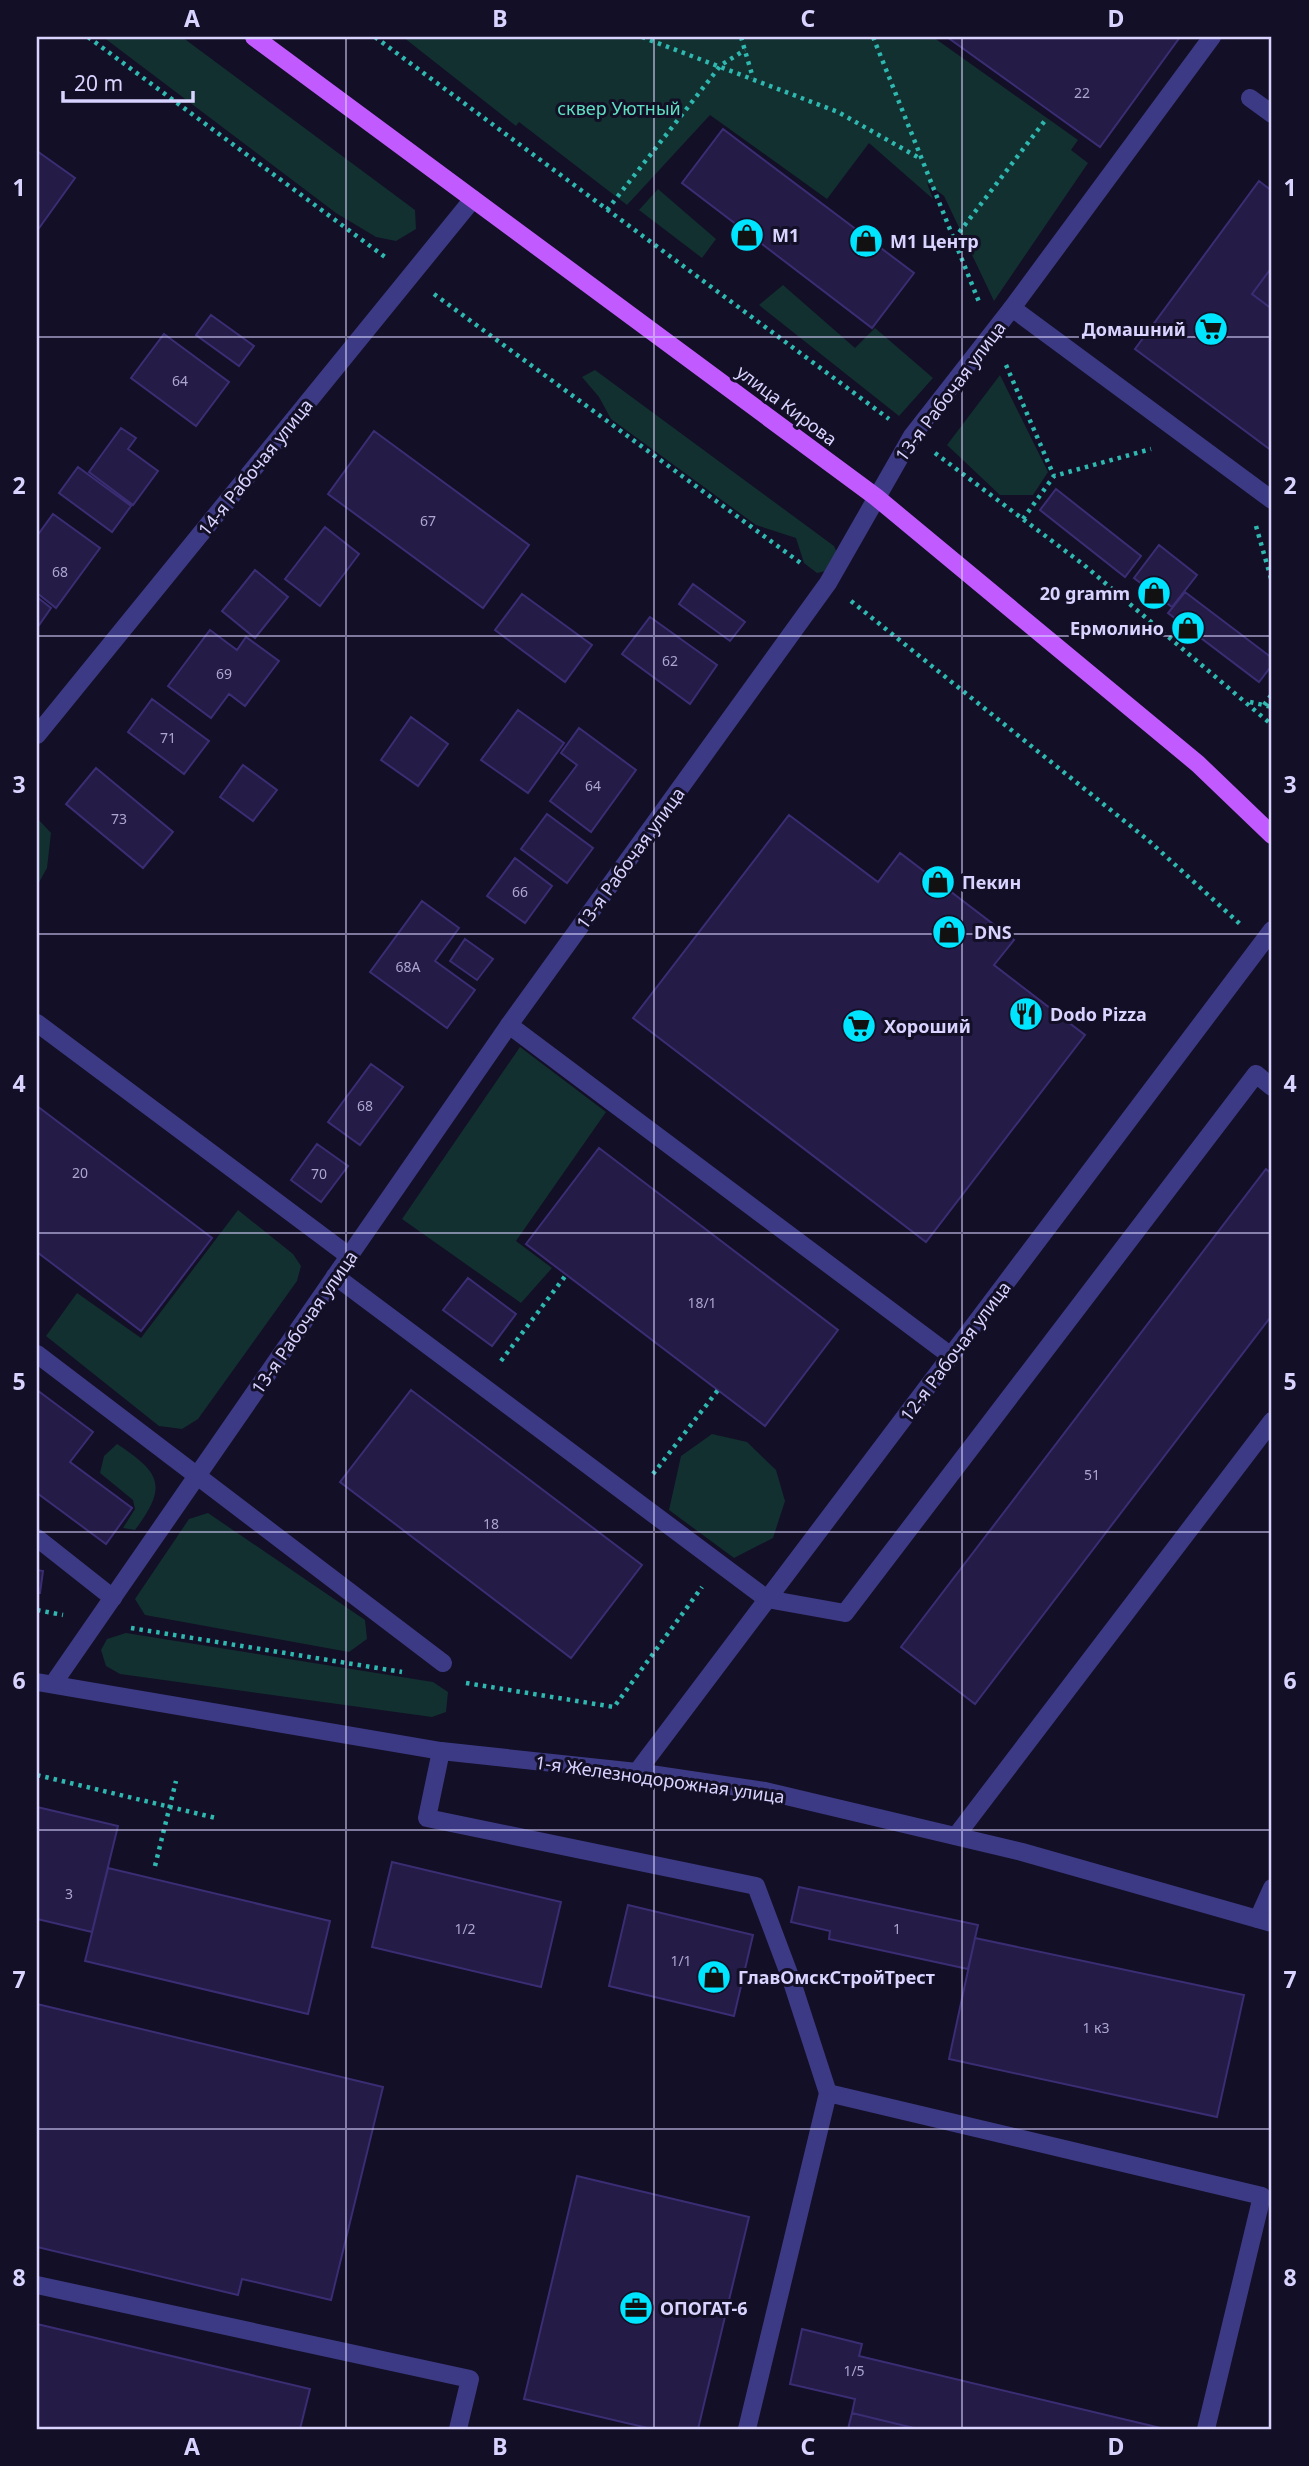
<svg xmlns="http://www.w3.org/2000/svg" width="1309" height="2466" viewBox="0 0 1309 2466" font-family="'Noto Sans',sans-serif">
<rect width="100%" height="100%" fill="#130f26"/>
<!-- green -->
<path fill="#12302f" d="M103 37H182L415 210 416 229 396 241 376 237 336 213Z
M403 37H933L1078 140 1071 150 1088 163 994 301 944 196 927 183 933 199 869 143 827 199 710 115 627 205 519 122 516 126Z
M658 189 716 239 702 258 639 210Z
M783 285 855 348 875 328 933 378 899 416 759 305Z
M595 370 834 546 838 555 830 570 817 573 804 563 796 538 756 525 611 419 599 397 582 377Z
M1000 375 1048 472 1033 495H1000L947 445Z
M37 818 51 833 47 868 37 886Z
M520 1047 606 1112 516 1241 552 1268 521 1303 402 1219Z
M238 1210 293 1254 301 1266 297 1281 198 1419 182 1429 159 1426 46 1336 77 1293 141 1338Z
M712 1434 747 1442 776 1470 785 1501 773 1538 734 1558 669 1510 681 1456Z
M117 1444C161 1473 168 1486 135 1530L123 1528 135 1509 133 1500 100 1473 104 1456Z
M208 1513 365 1620 367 1639 349 1652 145 1615 135 1599 189 1519Z
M126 1633 433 1682 448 1692 446 1712 432 1717 120 1674 106 1666 101 1650 107 1639Z"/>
<!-- building -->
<path fill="#241b47" stroke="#3b2d73" stroke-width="2" d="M947 37H1180L1100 147Z
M723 129 914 273 872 328 682 183Z
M37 151 75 178 37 231Z
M1259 181 1272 191V267L1252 294 1272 309V451L1135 349Z
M1272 267V309L1252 294Z
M211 315 254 346 239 366 196 335Z
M164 334 229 382 196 426 131 378Z
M121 428 136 438 128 449 158 471 133 505 89 472Z
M374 431 529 545 483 608 328 494Z
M78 467 131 506 112 532 59 493Z
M1056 489 1141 556 1125 577 1040 510Z
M53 514 100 548 56 608 37 593V536Z
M325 527 359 554 320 606 285 579Z
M1159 545 1197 575 1172 607 1134 578Z
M255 570 288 597 255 638 222 611Z
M693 584 745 622 730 641 679 604Z
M1185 592 1272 658V665L1259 682 1168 613Z
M522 594 592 645 565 682 495 630Z
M37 597 51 608 37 628Z
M650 617 717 665 690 704 622 654Z
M210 630 237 650 246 637 279 661 245 706 229 694 211 718 168 686Z
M152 699 209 741 184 774 128 732Z
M518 710 564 743 528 793 481 760Z
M411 717 448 744 418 786 381 760Z
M579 728 636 770 591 832 550 801 577 765 561 753Z
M243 765 277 790 253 821 220 797Z
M96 768 173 832 143 868 66 804Z
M547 814 593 848 567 883 521 849Z
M789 815 878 882 900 853 1014 940 994 965 1085 1035 926 1242 633 1018Z
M515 858 552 886 525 923 487 896Z
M422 901 459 928 435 961 475 990 447 1028 370 972Z
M465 939 493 959 477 980 450 961Z
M371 1064 403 1087 360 1145 328 1122Z
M37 1106 212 1238 141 1331 37 1252Z
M317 1144 348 1166 321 1202 291 1180Z
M599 1148 838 1330 765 1426 526 1244Z
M1266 1169 1272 1174V1315L975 1704 901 1647Z
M468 1278 516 1314 492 1346 443 1310Z
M37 1390 93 1432 70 1462 132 1508 106 1544 37 1493Z
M411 1390 642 1565 571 1658 340 1482Z
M37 1570 43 1571 40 1593H37Z
M37 1807 118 1826 92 1932 37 1919Z
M392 1862 561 1902 541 1987 372 1947Z
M108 1868 330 1921 308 2014 85 1961Z
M799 1887 978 1925 968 1969 829 1939 830 1931 791 1922Z
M628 1905 753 1935 734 2016 609 1986Z
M975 1938 1244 1995 1217 2117 949 2059Z
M37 2004 383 2087 331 2300 242 2279 238 2295 37 2247Z
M577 2176 749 2217 698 2429H652L524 2399Z
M37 2324 310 2389 300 2429H37Z
M802 2329 862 2344 859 2356 1165 2429H918L852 2413 855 2399 790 2384Z
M852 2413 918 2429H848Z"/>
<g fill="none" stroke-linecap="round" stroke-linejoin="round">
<!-- path -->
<path stroke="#2fb8b0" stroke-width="4.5" stroke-dasharray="3.5 5" stroke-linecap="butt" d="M88 37 385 257
M375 37 889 419
M642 37 838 112 921 159
M741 37 753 78
M873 37 979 302
M607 210 721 65 745 50
M954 239 1047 118
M434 294 802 564
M1006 365 1054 476
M935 453 1084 565 1272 725
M1023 519 1054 476 1151 449
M1256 526 1272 582
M851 601 1148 840 1240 924
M1250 702 1272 707
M1264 705 1272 694
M501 1361 566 1275
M653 1474 718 1390
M37 1610 63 1615
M131 1628 402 1672
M466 1683 614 1707 702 1587
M37 1775 216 1818
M155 1866 176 1781"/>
<!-- service -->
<path stroke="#3d3a85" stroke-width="18" d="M1250 98 1272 114
M1012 308 1272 500
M37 1023 349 1256
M509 1025 951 1356
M335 1276 767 1599 845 1613 1256 1074 1272 1087
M37 1354 443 1663
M37 1538 113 1598
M441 1751 427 1818 756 1886 791 1979 828 2093 747 2429
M956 1836 1272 1421
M1258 1919 1272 1888
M828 2093 1262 2196 1206 2429
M37 2285 470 2379 458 2429"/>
<!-- minor -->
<path stroke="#3d3a85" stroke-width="18" d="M37 735 473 199
M53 1684 509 1025 828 583 912 436 1012 308 1212 37
M637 1772 1272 930"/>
<!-- tertiary -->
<path stroke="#3d3a85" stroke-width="18" d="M37 1682 441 1751 637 1772 765 1791 1022 1852 1272 1923"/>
<!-- primary -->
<path stroke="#c25bff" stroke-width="18" d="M254 37 876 497 1198 764 1272 835"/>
</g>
<!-- grid -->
<path fill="none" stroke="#d9d4ff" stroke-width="2" stroke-opacity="0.55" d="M346 37V2429M654 37V2429M962 37V2429M37 337H1272M37 636H1272M37 934H1272M37 1233H1272M37 1532H1272M37 1830H1272M37 2129H1272"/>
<!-- icons -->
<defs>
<g id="shop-disc" transform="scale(1.75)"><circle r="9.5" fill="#00e5ff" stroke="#130f26"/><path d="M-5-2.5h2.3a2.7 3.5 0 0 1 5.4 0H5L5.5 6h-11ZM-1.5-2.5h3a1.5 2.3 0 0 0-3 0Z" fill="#111"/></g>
<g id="supermarket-disc" transform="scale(1.75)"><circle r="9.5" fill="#00e5ff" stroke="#130f26"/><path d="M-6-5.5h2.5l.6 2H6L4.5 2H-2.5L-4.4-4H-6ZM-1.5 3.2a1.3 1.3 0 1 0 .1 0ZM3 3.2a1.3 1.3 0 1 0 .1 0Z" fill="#111"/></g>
<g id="restaurant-disc" transform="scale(1.75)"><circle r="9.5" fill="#00e5ff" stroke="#130f26"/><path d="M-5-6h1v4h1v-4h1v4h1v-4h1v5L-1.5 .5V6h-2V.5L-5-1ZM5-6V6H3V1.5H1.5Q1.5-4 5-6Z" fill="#111"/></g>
<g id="office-disc" transform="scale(1.75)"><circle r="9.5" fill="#00e5ff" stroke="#130f26"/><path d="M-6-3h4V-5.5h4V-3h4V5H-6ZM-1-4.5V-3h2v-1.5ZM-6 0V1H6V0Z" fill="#111"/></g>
</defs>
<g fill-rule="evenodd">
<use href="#shop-disc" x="747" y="235"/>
<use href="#shop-disc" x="866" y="241"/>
<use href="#supermarket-disc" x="1211" y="329"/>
<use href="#shop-disc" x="1154" y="593"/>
<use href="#shop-disc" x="1188" y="628"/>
<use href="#shop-disc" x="938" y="882"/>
<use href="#shop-disc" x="949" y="932"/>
<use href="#restaurant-disc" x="1026" y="1014"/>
<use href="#supermarket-disc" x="859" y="1026"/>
<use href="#shop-disc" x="714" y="1977"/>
<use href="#office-disc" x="636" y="2308"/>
</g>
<g text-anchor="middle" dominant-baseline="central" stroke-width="6" stroke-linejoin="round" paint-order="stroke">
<!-- number labels -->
<g font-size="14" fill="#aca6d1">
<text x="1082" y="92">22</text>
<text x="180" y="380">64</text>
<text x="428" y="520">67</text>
<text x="60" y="571">68</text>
<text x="670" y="660">62</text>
<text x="224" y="673">69</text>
<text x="168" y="737">71</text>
<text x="593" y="785">64</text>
<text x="119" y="818">73</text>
<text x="520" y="891">66</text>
<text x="408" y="966">68А</text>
<text x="365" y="1105">68</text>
<text x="80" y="1172">20</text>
<text x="319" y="1173">70</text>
<text x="702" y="1302">18/1</text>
<text x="1092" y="1474">51</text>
<text x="491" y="1523">18</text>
<text x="69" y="1893">3</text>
<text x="465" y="1928">1/2</text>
<text x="897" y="1928">1</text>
<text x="681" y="1960">1/1</text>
<text x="1096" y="2027">1 к3</text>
<text x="854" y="2370">1/5</text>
</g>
<!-- park labels -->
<g font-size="18" fill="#5fe0c0" stroke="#130f26">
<text x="619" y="108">сквер Уютный</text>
</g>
<!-- poi labels -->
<g font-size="18" font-weight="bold" fill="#d9d4ff" stroke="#130f26" text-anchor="start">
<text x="772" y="235">М1</text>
<text x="890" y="241">М1 Центр</text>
<text x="1186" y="329" text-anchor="end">Домашний</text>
<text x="1130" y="593" text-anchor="end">20 gramm</text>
<text x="1164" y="628" text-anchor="end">Ермолино</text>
<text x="962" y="882">Пекин</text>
<text x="974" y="932">DNS</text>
<text x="1050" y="1014">Dodo Pizza</text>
<text x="884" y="1026">Хороший</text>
<text x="738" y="1977">ГлавОмскСтройТрест</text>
<text x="660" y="2308">ОПОГАТ-6</text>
</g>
<!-- street labels -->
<g font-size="18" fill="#d9d4ff" stroke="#130f26">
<text transform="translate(950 391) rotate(-53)">13-я Рабочая улица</text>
<text transform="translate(787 405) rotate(37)">улица Кирова</text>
<text transform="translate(255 467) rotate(-51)">14-я Рабочая улица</text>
<text transform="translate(630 858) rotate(-54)">13-я Рабочая улица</text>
<text transform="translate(304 1322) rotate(-55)">13-я Рабочая улица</text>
<text transform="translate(955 1351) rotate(-53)">12-я Рабочая улица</text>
<text transform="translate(660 1779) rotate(8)">1-я Железнодорожная улица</text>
</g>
</g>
<!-- border -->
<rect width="1309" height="2466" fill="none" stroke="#130f26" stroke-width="77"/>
<!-- scale -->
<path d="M63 91v10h130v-10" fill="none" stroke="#d9d4ff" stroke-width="3.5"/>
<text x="74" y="91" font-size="21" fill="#d9d4ff" stroke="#130f26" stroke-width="5" paint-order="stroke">20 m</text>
<rect x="38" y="38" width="1232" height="2390" fill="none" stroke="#d9d4ff" stroke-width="2.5"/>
<g font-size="23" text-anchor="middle" font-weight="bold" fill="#d9d4ff">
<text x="192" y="27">A</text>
<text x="500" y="27">B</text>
<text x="808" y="27">C</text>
<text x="1116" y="27">D</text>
<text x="19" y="196">1</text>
<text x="1290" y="196">1</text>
<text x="19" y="494">2</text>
<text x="1290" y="494">2</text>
<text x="19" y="793">3</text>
<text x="1290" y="793">3</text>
<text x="19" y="1092">4</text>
<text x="1290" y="1092">4</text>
<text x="19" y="1390">5</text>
<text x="1290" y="1390">5</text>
<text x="19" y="1689">6</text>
<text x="1290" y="1689">6</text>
<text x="19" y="1988">7</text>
<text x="1290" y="1988">7</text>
<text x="19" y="2286">8</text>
<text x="1290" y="2286">8</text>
<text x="192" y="2455">A</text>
<text x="500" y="2455">B</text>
<text x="808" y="2455">C</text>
<text x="1116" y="2455">D</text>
</g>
</svg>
